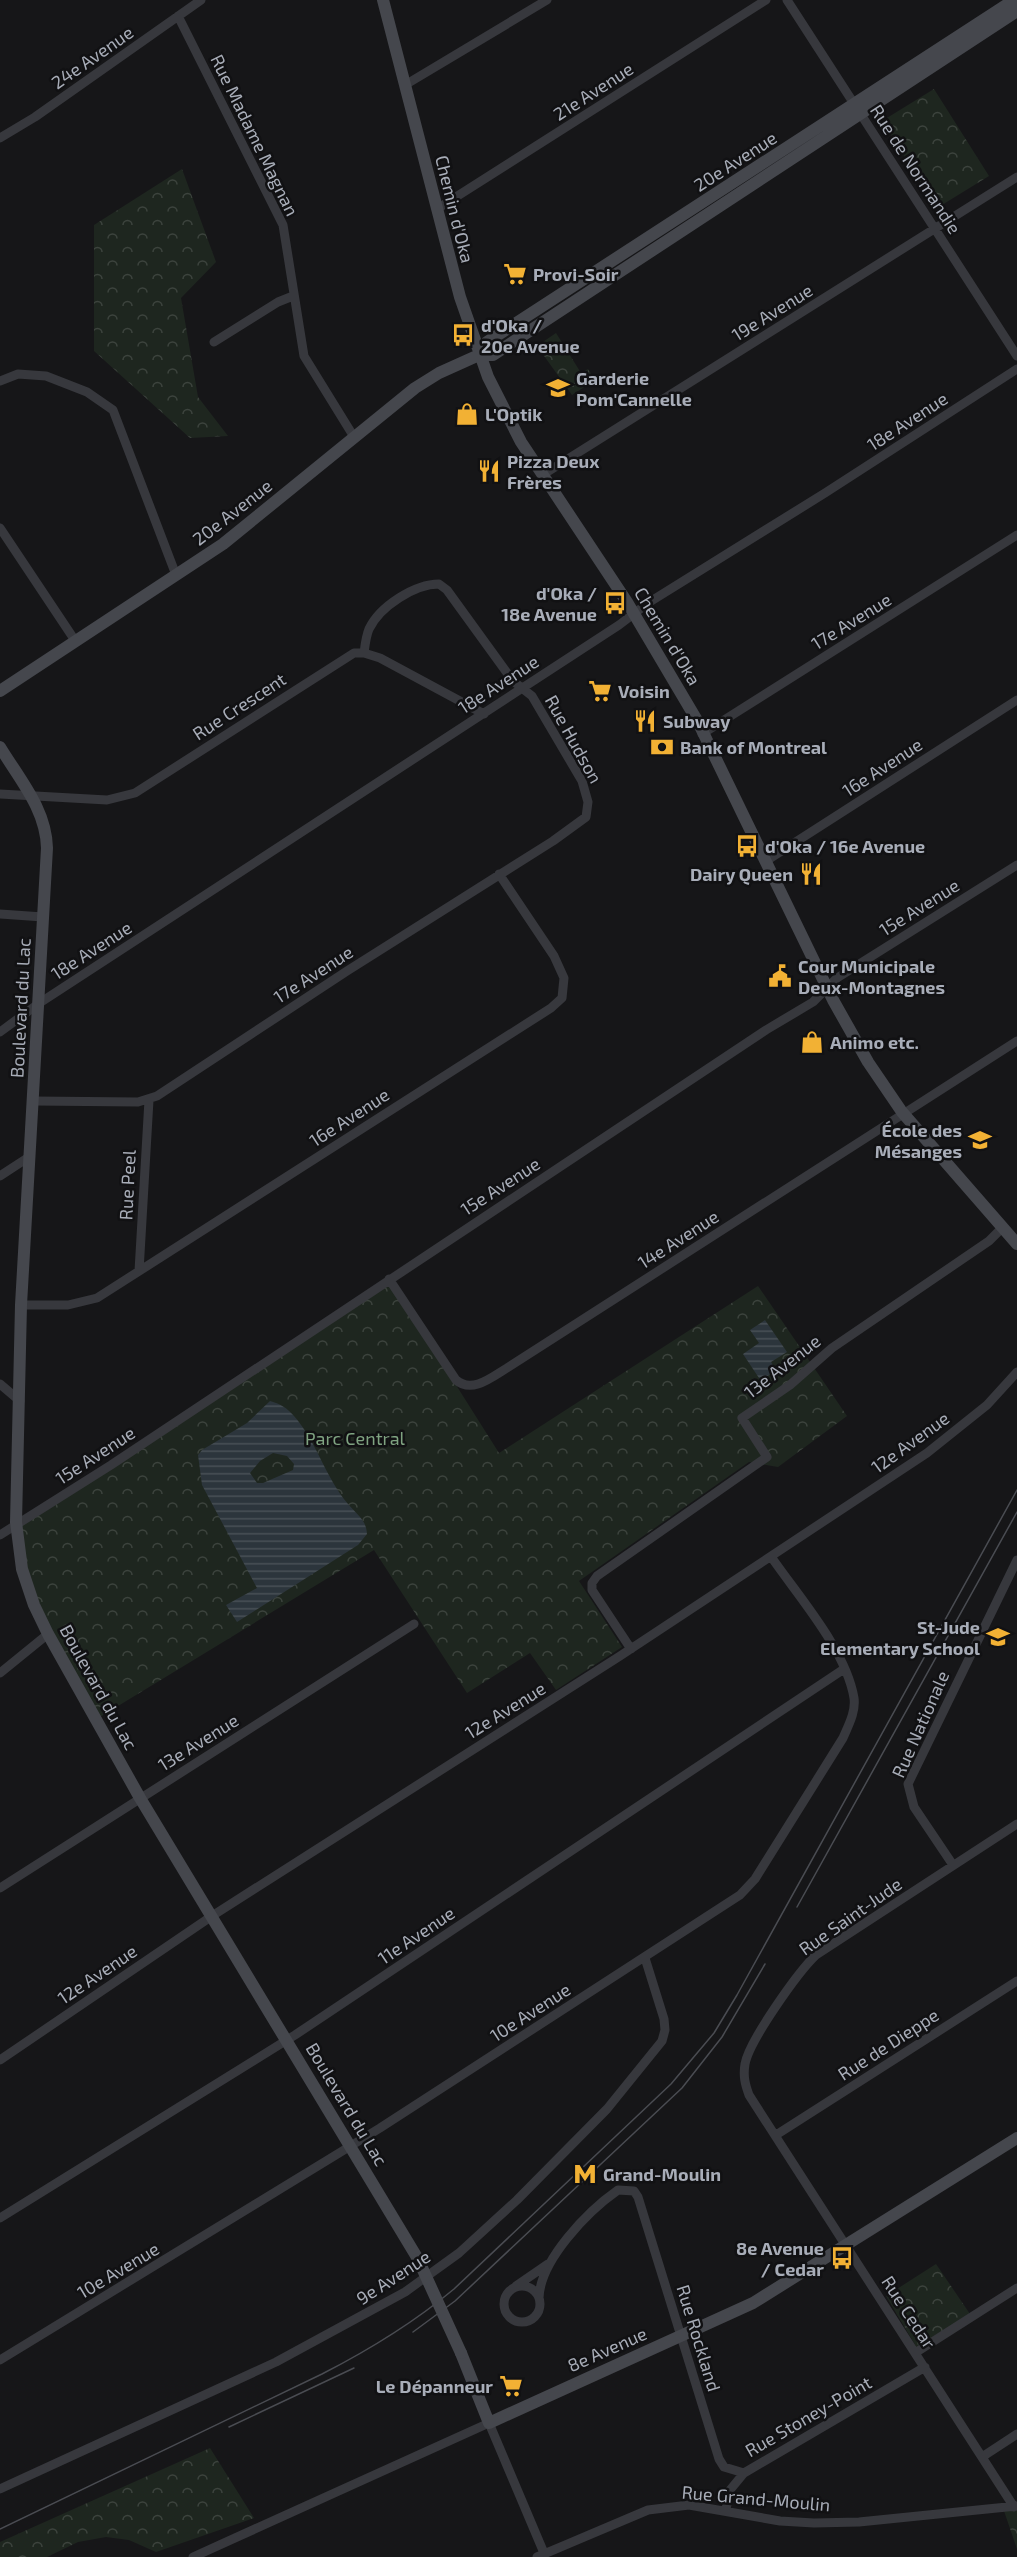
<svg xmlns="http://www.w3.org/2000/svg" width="1017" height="2557" viewBox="0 0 1017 2557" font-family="'Exo 2',sans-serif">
<defs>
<pattern id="forest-crowns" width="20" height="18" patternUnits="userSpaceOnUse" patternTransform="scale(1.5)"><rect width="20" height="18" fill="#1e261f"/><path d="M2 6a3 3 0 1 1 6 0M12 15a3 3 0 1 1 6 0" fill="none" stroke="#3c433d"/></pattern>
<pattern id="water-rules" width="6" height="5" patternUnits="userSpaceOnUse" patternTransform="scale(1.5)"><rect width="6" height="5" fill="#2c353c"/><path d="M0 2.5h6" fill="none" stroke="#485056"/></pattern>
</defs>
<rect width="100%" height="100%" fill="#161618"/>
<!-- forest -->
<path fill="url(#forest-crowns)" d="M934 89 989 176 937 208 882 121Z
M182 169 216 262 181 298 198 397 228 436 190 438 94 351V225Z
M556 333 581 373 588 369 595 380 572 395 537 346Z
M389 1279 499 1453 758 1286 847 1416 778 1467 749 1462 579 1581 622 1647 556 1690 530 1653 467 1693 374 1550 95 1720 34 1605 13 1529Z
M936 2264 970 2314 917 2348 886 2296Z
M210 2448 254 2518 156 2552 129 2540 106 2537 78 2542 47 2557H0V2542Z
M1017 2506V2549L1003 2508Z"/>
<!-- water -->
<path fill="url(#water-rules)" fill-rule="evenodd" d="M765 1320 787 1352 771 1362 776 1370 761 1381 743 1354 759 1343 750 1330Z
M270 1401C281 1404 287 1408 294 1416 317 1442 325 1477 348 1504 357 1515 366 1519 367 1534L358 1545 237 1622 226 1605 257 1588 202 1485 198 1455 202 1450 247 1423ZM273 1453 287 1456 294 1464 293 1470 263 1483H257L250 1473 260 1461Z"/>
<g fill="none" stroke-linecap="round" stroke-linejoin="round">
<!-- street -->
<path stroke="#37383d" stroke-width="9" d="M787 0 1017 356
M178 16 283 225 304 356 354 437
M405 85 547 0
M0 138 35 117 201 0
M437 209 766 0
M214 342 278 302 293 296
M0 381 18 374 46 376 87 392 113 410 176 575
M544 474 1017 177
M0 528 76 642
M702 734 1017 535
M0 794 107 800 135 793 354 653H364L380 658 484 714
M766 861 1017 700
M0 914 43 917
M0 1032 38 1004 619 625 648 603 825 493 1017 369
M34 1101 138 1102 157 1096 347 971 553 841 586 817 588 802 582 781 532 696 513 681 447 590 439 584C415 584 380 606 369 629 366 636 365 645 364 653
M0 1176 29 1157
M139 1271 149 1100
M389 1279 456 1380C472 1394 492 1377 507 1368L1017 1041
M21 1305H68L97 1298 551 1008 562 998 564 978 554 956 499 874
M0 1384 20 1401
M0 1535 111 1465 766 1030 813 1002 837 978 1017 865
M631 1649 592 1590V1583L597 1576 767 1457 742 1418 790 1385 832 1348 989 1241 1002 1228
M0 1673 48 1634
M953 1865 914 1807 908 1784 1017 1560
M0 1888 414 1624
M0 2060 212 1916 620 1656 927 1453 987 1405 1017 1372
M776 2135 1017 1981
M0 2218 295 2035 844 1669
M504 2304a18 18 0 1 1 36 0a18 18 0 1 1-36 0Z
M516 2286 548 2264
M539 2298C540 2260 588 2211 618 2190L634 2191 638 2197 719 2459 724 2467 744 2473
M915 2353 1017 2288
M0 2360 380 2128 740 1895 755 1879 843 1738C848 1726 856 1712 854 1698 846 1650 799 1597 772 1558
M982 2457 1017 2434
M0 2489 276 2362 405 2292 459 2253 517 2200 607 2109 662 2041 665 2030 664 2019 645 1958
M1014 2507 749 2095C745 2084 743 2076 745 2064 749 2041 798 1972 816 1955L1017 1824
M726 2509 730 2490 744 2473 925 2367
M193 2557 489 2423 544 2553
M537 2557 648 2510 689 2505 780 2521 814 2523 859 2522 1017 2506"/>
<!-- secondary -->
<path stroke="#45474d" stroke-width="12" d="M383 0 460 297 488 377 521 442 627 602 698 722 833 1000 868 1062 902 1112 1017 1244
M479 355 487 342 1014 0
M0 691 223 544 415 388 439 373 479 355H493L1017 11
M0 747C20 780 46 809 47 848L21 1305 16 1522 22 1569 34 1605 48 1634 140 1798 418 2259
M461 2353 489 2423 753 2303 1017 2138"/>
<!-- tram -->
<path stroke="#4a4c52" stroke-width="1.5" d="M797 1907 1017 1512
M413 2332 455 2301 682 2088 722 2037 765 1964
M229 2427 354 2368
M0 2529 322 2374C369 2350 412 2324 454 2289L671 2084 714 2033 737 1995 1017 1490"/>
<!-- secondary-bridge -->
<path stroke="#45474d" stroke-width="12" d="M418 2259 461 2353"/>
</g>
<!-- icons -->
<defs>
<g id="supermarket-bare" transform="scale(1.8)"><path d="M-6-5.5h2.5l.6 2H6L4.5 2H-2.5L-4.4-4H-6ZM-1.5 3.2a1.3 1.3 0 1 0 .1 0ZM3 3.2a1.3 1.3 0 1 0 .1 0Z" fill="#f2b134" stroke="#111113" stroke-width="2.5" paint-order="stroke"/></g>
<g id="bus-bare" transform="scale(1.8)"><path d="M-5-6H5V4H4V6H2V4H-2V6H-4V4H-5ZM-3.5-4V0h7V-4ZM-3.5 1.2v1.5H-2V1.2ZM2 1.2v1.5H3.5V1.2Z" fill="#f2b134" stroke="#111113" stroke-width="2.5" paint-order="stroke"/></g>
<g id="school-bare" transform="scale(1.8)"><path d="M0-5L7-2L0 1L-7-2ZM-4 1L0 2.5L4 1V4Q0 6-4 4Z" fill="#f2b134" stroke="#111113" stroke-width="2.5" paint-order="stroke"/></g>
<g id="shop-bare" transform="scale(1.8)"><path d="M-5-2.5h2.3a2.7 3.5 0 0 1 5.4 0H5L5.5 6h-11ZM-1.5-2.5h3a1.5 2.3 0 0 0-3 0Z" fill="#f2b134" stroke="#111113" stroke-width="2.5" paint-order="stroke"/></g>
<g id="restaurant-bare" transform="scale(1.8)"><path d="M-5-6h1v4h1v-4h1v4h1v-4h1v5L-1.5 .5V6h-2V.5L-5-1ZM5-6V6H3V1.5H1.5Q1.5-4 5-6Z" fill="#f2b134" stroke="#111113" stroke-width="2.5" paint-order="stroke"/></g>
<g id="bank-bare" transform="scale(1.8)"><path d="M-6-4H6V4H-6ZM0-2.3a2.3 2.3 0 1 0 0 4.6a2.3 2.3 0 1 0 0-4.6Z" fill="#f2b134" stroke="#111113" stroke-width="2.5" paint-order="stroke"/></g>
<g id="civic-bare" transform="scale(1.8)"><path d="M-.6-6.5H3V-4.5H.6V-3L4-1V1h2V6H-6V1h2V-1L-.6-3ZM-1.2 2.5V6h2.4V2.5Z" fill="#f2b134" stroke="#111113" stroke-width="2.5" paint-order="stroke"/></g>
<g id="metro-bare" transform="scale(1.8)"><path d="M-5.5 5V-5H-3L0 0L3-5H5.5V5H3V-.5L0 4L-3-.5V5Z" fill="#f2b134" stroke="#111113" stroke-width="2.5" paint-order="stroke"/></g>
</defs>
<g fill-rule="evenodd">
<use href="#supermarket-bare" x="515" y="274"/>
<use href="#bus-bare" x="463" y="335"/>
<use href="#school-bare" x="558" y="388"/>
<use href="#shop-bare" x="467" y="414"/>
<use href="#restaurant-bare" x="489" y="471"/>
<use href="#bus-bare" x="615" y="603"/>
<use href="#supermarket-bare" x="600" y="691"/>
<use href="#restaurant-bare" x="645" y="721"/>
<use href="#bank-bare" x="662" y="747"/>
<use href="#bus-bare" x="747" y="846"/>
<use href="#restaurant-bare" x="811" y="874"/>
<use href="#civic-bare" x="780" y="976"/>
<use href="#shop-bare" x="812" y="1042"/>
<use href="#school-bare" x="980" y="1140"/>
<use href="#school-bare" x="998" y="1637"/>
<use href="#metro-bare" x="585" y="2174"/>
<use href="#bus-bare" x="842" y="2258"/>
<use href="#supermarket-bare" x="511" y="2386"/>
</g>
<g text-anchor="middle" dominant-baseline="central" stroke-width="5" stroke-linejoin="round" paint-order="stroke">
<!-- street labels -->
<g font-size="18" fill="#a8adb8" stroke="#111113">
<text transform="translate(92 57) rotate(-35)">24e Avenue</text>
<text transform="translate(593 91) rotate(-33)">21e Avenue</text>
<text transform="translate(255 135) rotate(64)">Rue Madame Magnan</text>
<text transform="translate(735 161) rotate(-33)">20e Avenue</text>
<text transform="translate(916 169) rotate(57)">Rue de Normandie</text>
<text transform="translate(455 209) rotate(76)">Chemin d'Oka</text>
<text transform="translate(772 312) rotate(-32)">19e Avenue</text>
<text transform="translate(907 421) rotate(-33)">18e Avenue</text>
<text transform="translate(232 512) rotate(-38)">20e Avenue</text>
<text transform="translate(851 621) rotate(-32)">17e Avenue</text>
<text transform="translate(668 636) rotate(59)">Chemin d'Oka</text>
<text transform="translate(498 684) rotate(-33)">18e Avenue</text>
<text transform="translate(239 706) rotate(-33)">Rue Crescent</text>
<text transform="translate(574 739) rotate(61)">Rue Hudson</text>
<text transform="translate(882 767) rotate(-33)">16e Avenue</text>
<text transform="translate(919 907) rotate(-32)">15e Avenue</text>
<text transform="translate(91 950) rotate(-33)">18e Avenue</text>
<text transform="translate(313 974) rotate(-33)">17e Avenue</text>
<text transform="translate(20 1008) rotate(-87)">Boulevard du Lac</text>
<text transform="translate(349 1117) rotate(-33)">16e Avenue</text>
<text transform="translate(127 1185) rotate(-87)">Rue Peel</text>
<text transform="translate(500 1186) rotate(-33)">15e Avenue</text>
<text transform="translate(678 1239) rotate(-33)">14e Avenue</text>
<text transform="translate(782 1366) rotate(-38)">13e Avenue</text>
<text transform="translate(910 1442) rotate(-36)">12e Avenue</text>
<text transform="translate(95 1455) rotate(-33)">15e Avenue</text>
<text transform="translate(99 1687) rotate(61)">Boulevard du Lac</text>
<text transform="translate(505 1710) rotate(-32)">12e Avenue</text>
<text transform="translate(920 1724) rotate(-66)">Rue Nationale</text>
<text transform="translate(198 1742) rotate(-32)">13e Avenue</text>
<text transform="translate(850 1916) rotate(-35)">Rue Saint-Jude</text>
<text transform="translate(416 1935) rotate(-34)">11e Avenue</text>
<text transform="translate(97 1974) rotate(-34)">12e Avenue</text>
<text transform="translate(530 2012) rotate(-33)">10e Avenue</text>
<text transform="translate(888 2044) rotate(-33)">Rue de Dieppe</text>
<text transform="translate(347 2104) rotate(59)">Boulevard du Lac</text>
<text transform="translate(118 2270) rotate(-31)">10e Avenue</text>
<text transform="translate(393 2277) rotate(-33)">9e Avenue</text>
<text transform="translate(909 2312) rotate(57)">Rue Cedar</text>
<text transform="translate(699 2338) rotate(73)">Rue Rockland</text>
<text transform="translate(607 2349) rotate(-24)">8e Avenue</text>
<text transform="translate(808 2416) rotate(-30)">Rue Stoney-Point</text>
<text transform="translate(756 2498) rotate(5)">Rue Grand-Moulin</text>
</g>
<!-- poi labels -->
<g font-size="18" font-weight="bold" fill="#a8adb8" stroke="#111113" text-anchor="start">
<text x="533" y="274">Provi-Soir</text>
<text x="481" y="325">d'Oka /<tspan x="481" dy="21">20e Avenue</tspan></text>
<text x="576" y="378">Garderie<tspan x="576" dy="21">Pom'Cannelle</tspan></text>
<text x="485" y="414">L'Optik</text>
<text x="507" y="461">Pizza Deux<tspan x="507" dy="21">Frères</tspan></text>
<text x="597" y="593" text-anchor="end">d'Oka /<tspan x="597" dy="21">18e Avenue</tspan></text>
<text x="618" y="691">Voisin</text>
<text x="663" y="721">Subway</text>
<text x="680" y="747">Bank of Montreal</text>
<text x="765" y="846">d'Oka / 16e Avenue</text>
<text x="793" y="874" text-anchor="end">Dairy Queen</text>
<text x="798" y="966">Cour Municipale<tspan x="798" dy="21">Deux-Montagnes</tspan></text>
<text x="830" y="1042">Animo etc.</text>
<text x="962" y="1130" text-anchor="end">École des<tspan x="962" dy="21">Mésanges</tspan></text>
<text x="980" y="1627" text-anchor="end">St-Jude<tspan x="980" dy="21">Elementary School</tspan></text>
<text x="603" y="2174">Grand-Moulin</text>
<text x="824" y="2248" text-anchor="end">8e Avenue<tspan x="824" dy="21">/ Cedar</tspan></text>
<text x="493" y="2386" text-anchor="end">Le Dépanneur</text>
</g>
<!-- park labels -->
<g font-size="18" fill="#7fa381" stroke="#111113">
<text x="355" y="1438">Parc Central</text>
</g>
</g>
</svg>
